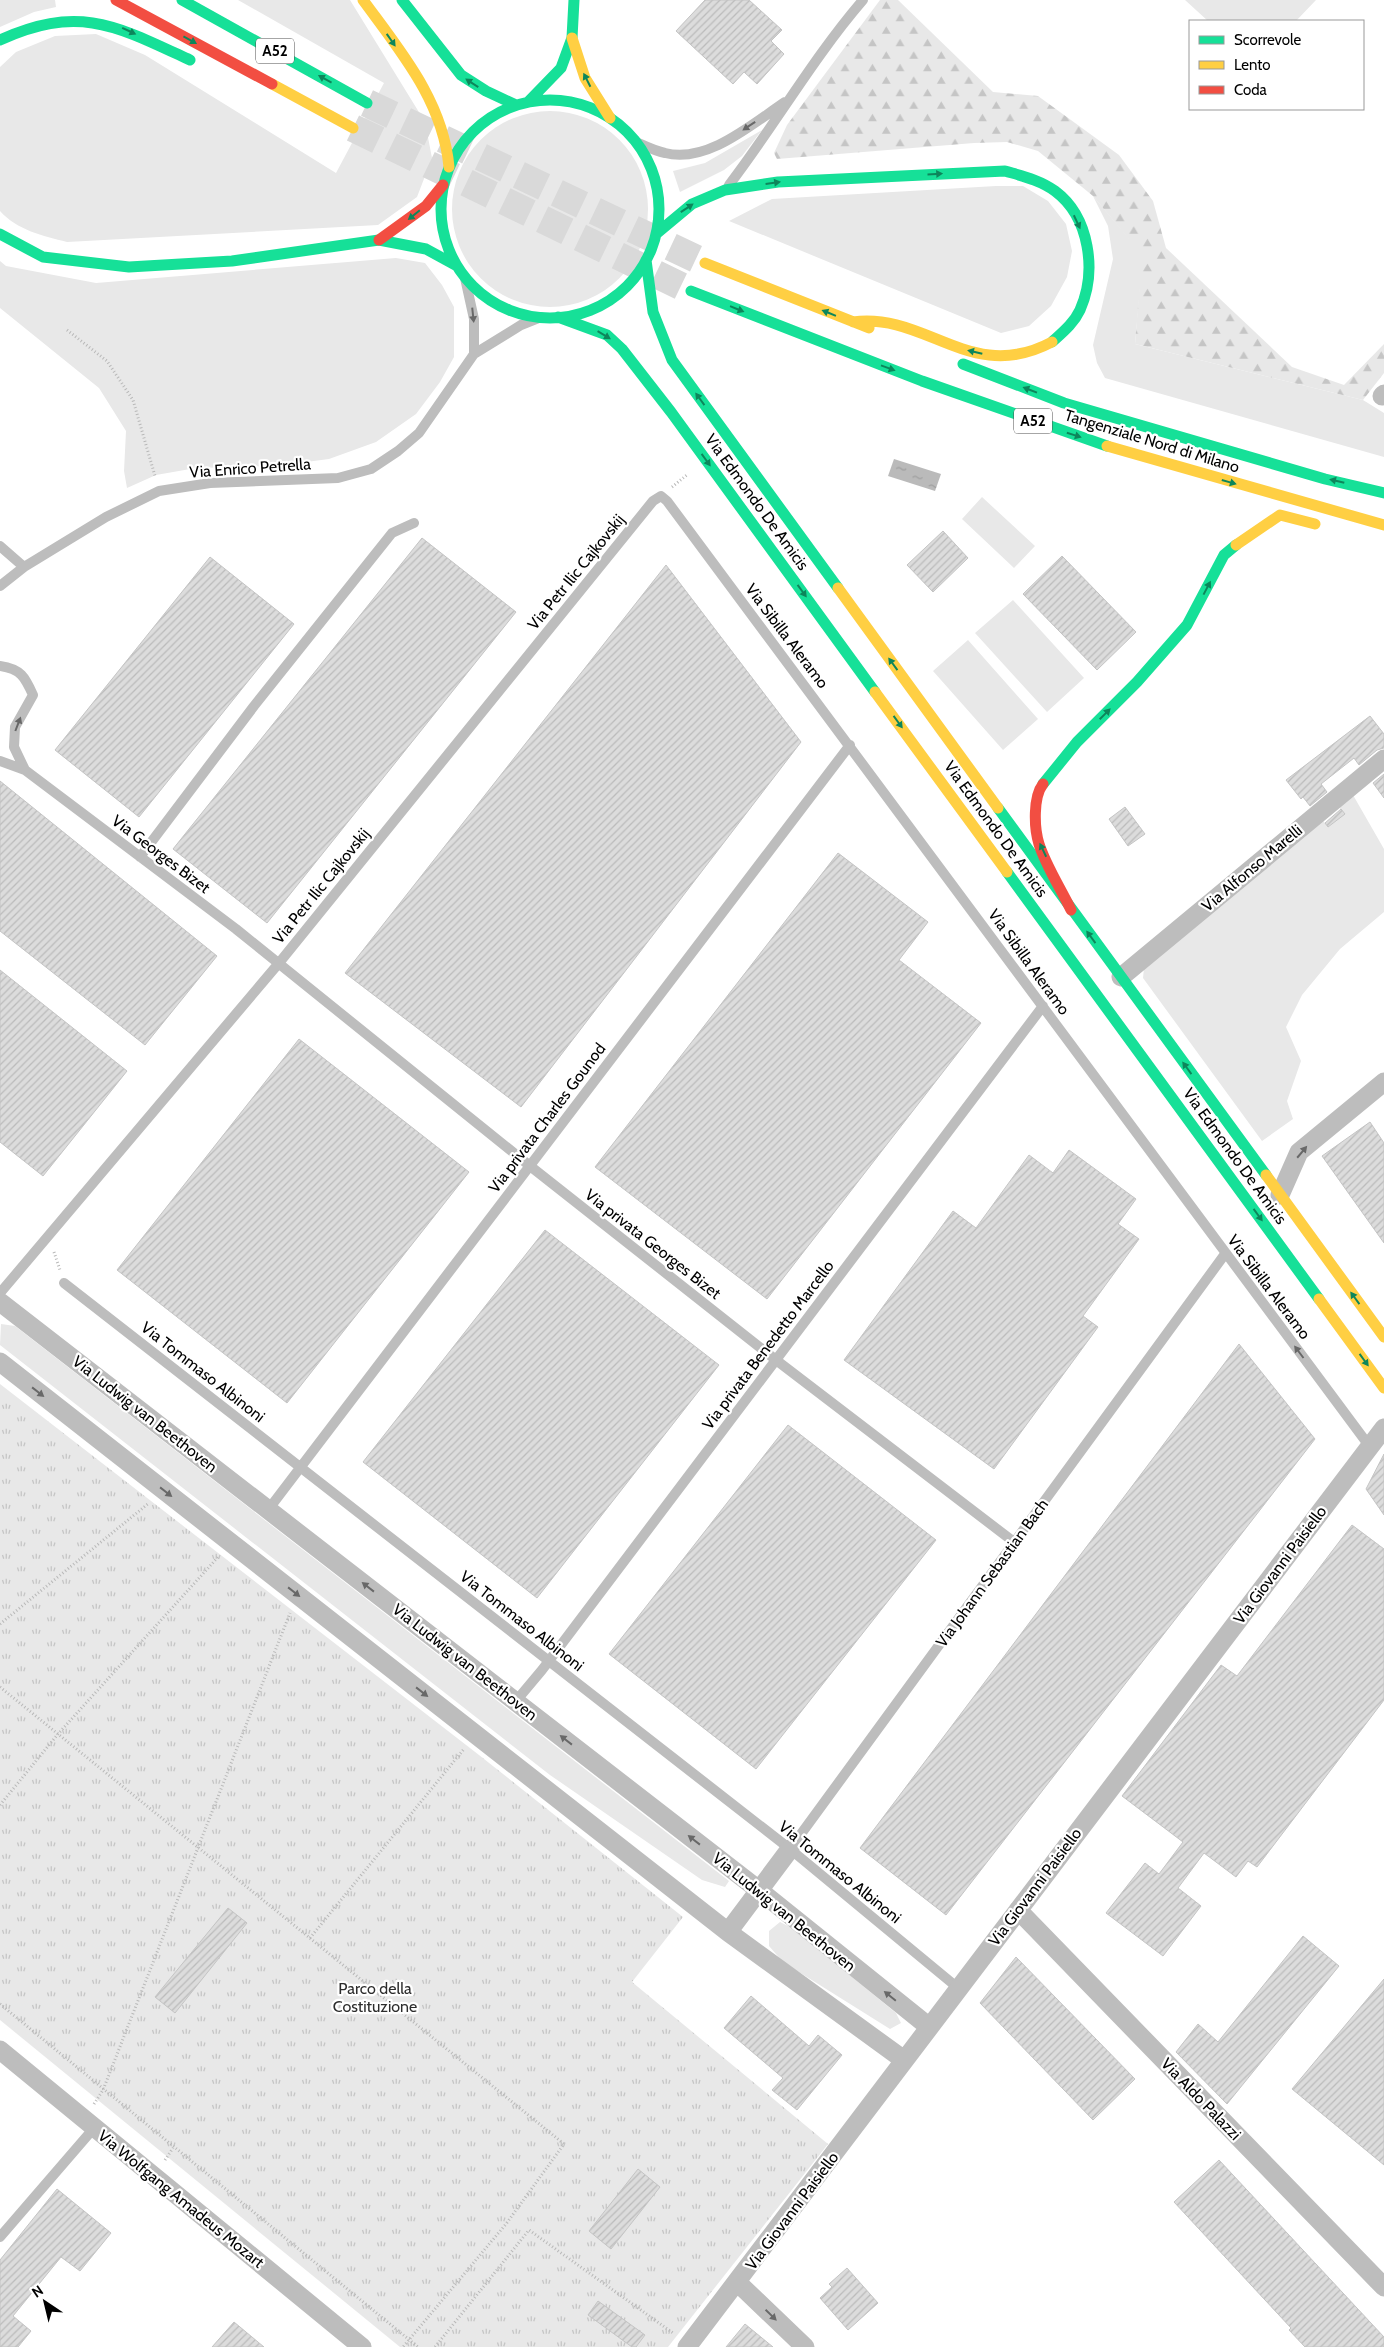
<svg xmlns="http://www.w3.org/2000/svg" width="1384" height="2347" viewBox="0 0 1384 2347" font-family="Cabin,sans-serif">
<defs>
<pattern id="forest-firs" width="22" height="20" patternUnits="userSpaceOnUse" patternTransform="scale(1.25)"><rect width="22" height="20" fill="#e8e8e8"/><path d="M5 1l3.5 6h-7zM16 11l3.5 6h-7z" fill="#c5c5c5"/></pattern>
<pattern id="park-tufts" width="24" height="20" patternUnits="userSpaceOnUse" patternTransform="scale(1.25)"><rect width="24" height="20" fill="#e8e8e8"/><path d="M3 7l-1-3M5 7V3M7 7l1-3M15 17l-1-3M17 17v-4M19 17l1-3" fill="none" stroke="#c5c5c5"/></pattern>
<pattern id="water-ripples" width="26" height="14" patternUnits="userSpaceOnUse" patternTransform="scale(1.25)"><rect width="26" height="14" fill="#bababa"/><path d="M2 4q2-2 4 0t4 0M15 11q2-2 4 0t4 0" fill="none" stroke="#9e9e9e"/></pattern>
<pattern id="building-hatch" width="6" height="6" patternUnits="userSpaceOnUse" patternTransform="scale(1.25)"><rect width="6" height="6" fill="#dcdcdc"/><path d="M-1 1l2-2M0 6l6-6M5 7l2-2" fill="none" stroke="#bbb"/></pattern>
</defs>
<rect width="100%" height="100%" fill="#fff"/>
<!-- grass -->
<path fill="#e8e8e8" d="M0 0H55L56 7 34 12 0 27Z
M238 0H350L425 122 432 158 417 197 378 225 67 242C43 236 17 230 0 211V67L16 52 55 36 96 34 145 55 336 173 384 83Z
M1185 0H1316L1296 21H1208Z
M452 209a98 98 0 1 1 196 0a98 98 0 1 1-196 0Z
M762 130 742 156 724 170 680 192 673 171 705 163Z
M996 186H1023L1048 201 1066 224 1072 251 1067 277 1051 306 1029 326 1001 333 729 221 772 199Z
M1093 196 1143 255 1135 344 1363 400 1384 413V457L1105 378 1097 363 1093 345 1113 259 1108 226Z
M396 258 425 263 442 285 454 307V357L440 382 416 414 376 442 329 459 275 466 196 468 156 475 127 488 124 471 126 431 99 388 0 308V261L6 266 96 283Z
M982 497 1035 546 1014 568 962 519Z
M1013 600 1084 678 1047 712 975 633Z
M968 640 1038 719 1003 750 933 671Z
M1353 795 1384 849V912L1340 949 1302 995 1286 1027 1301 1061 1287 1101 1293 1119 1262 1141 1143 978 1144 968 1321 818 1328 827 1344 814 1337 804Z
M1 1324 15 1326 729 1881 725 1887 702 1880 550 1775 0 1345Z
M780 1922 792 1928 896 2013 901 2023 890 2029 783 1962 769 1946V1931Z"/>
<!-- forest -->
<path fill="url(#forest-firs)" d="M880 0H898L993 92 1038 96 1119 155 1153 201 1166 248 1292 367 1344 385 1384 344V373L1363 400 1135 344 1142 255 1093 196 1038 151 1007 142 974 143 777 159 774 153 787 125Z"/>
<!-- park -->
<path fill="url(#park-tufts)" d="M0 1384 479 1755 683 1917 632 1982 828 2144 668 2347H400L0 2020Z"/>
<!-- water -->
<path fill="url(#water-ripples)" d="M894 459 941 474 935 491 888 476Z"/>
<!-- building -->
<path fill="url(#building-hatch)" stroke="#c4c4c4" d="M705 0H749L782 30 771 41 784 54 757 84 744 72 733 84 676 31Z
M943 531 968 558 933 592 907 565Z
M422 538 516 612 267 923 173 849Z
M1062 556 1136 632 1097 670 1023 594Z
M210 557 294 624 139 817 55 750Z
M666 565 801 742 521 1107 345 973Z
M1370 716 1384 734V748L1377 750 1359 765 1354 758 1321 784 1327 792 1310 806 1303 797 1301 799 1286 780Z
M1384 774V798L1373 783Z
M0 781 217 956 145 1045 0 931Z
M1125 807 1145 834 1128 846 1109 819Z
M1341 809 1345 814 1328 827 1325 823Z
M838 853 928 922 899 960 981 1023 767 1299 595 1167Z
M0 970 127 1071 43 1176 0 1142Z
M299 1039 469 1172 287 1403 117 1270Z
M1370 1122 1384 1143V1243L1322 1156Z
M1069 1150 1136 1199 1118 1224 1139 1239 1083 1316 1098 1327 994 1469 844 1360 953 1211 976 1228 1029 1155 1053 1173Z
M545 1230 719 1365 537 1598 363 1462Z
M1239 1344 1315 1439 946 1915 860 1848Z
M788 1425 936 1540 756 1769 609 1654Z
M1384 1454V1515L1366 1489Z
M1352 1525 1384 1549V1700L1257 1867 1248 1861 1236 1877 1204 1853 1178 1888 1201 1906 1163 1956 1106 1913 1145 1863 1159 1874 1183 1842 1122 1796 1221 1665 1237 1676Z
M228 1908 247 1923 175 2013 155 1997Z
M1303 1936 1339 1966 1227 2104 1176 2052 1198 2024 1218 2042Z
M1016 1957 1135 2079 1093 2120 980 2003Z
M1384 1979V2165L1292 2089Z
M751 1996 809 2046 818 2035 842 2055 797 2110 772 2090 783 2078 724 2028Z
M1219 2160 1384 2337V2347H1305L1289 2330 1291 2328 1174 2202Z
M638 2169 660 2187 611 2249 589 2231Z
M57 2189 111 2233 80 2271 61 2257 13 2316 31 2331 18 2347H0V2260Z
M847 2268 878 2303 848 2330 820 2298 832 2287 829 2284Z
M598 2301 645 2335 636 2347H632L588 2315Z
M234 2322 264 2347H212Z
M745 2324 773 2347H726Z"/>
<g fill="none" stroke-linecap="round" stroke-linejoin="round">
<!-- highway-tunnel -->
<path stroke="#d9d9d9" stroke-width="28" stroke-dasharray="28 14" stroke-linecap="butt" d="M367 103 705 263
M353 128 691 291"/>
<!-- path -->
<path stroke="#b8b8b8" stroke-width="3" stroke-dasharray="1 2.5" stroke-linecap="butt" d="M67 330 107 361 133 400 155 476
M672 487 688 474
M54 1252 60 1270
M0 1624 149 1503
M0 1687 564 2144 506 2224 403 2347
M0 1805 58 1734 219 1556
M310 1938 464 1749
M0 2004 418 2347
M94 2104 103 2090 290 1613
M165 2160 173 2148
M435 2347 529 2230 673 2333"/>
<!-- lane -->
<path stroke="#bdbdbd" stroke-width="10" d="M636 142C645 146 655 151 665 153 707 164 752 124 785 102
M729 185C775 125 813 58 863 0
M465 278 474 319V354
M0 546 24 567
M0 586 24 567 106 517 159 491 210 483 338 478 371 469 398 451 419 433 474 354 521 325 541 317
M0 666C21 669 25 677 33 695L15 727 14 747 25 770
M0 761 25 770 236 929 530 1166 776 1360 1014 1542
M140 857 254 706 392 533 414 523
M64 1283 790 1849 958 1988
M0 1293 279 963 653 501 661 496 667 501C903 815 1134 1133 1370 1447
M268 1510 850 745
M516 1701 542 1670 1043 1006
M790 1849 1225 1254
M0 2237 94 2128"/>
<!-- street -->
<path stroke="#bdbdbd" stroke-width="19" d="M1382 396 1384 394
M1121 977 1384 759
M1280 1195 1299 1152 1384 1082
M0 1302 760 1891 928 2026
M0 1362 728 1932 904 2060
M1018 1910 1384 2287
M728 1932 790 1849
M0 2050 362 2347
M738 2283 805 2347
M687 2347 1384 1428"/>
<!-- fast -->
<path stroke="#16e098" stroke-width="11" d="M182 0 367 103
M402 0 461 75 486 91 516 105
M0 40C79 4 117 26 190 60
M441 209a109 109 0 1 1 218 0a109 109 0 1 1-218 0Z
M528 102 561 68 572 38 574 0
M0 234 43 257 129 267 232 261 379 240 426 249 457 266
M656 234 692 204 725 190 778 182 1005 171C1022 176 1040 180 1055 191 1090 217 1097 272 1080 310 1074 323 1063 332 1052 342
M646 260 653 312 672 360 838 588
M691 291 922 381 1107 446
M558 317 607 335 622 349 671 412 875 692
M963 364 1064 403 1325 479 1384 493
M1043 784 1077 742 1137 682 1187 625 1224 555 1236 545
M998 808 1266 1175
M1007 872 1319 1299"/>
<!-- slow -->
<path stroke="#ffcf43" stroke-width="11" d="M363 0C401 52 443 101 449 167
M572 38 585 78 610 118
M272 84 353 128
M705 263 869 328
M853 322C927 312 971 385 1052 342
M1107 446 1384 525
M1236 545 1280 515 1315 524
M838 588 998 808
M875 692 1007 872
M1266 1175 1384 1337
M1319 1299 1384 1388"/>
<!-- jam -->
<path stroke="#f24e42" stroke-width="11" d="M116 0 272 84
M379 240 426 206 443 185
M1043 784C1033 797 1034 828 1039 844 1046 866 1061 889 1071 910"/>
</g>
<!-- one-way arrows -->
<defs><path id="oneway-solid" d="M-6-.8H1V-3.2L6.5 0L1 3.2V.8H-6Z" transform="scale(1.25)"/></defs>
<g fill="#0d865b">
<use href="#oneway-solid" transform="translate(129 31) rotate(25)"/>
<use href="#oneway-solid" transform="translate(190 40) rotate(29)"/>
<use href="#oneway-solid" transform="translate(391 40) rotate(55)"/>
<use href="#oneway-solid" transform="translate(325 79) rotate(-151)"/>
<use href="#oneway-solid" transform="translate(587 80) rotate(-117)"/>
<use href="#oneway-solid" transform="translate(472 83) rotate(-147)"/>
<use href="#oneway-solid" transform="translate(935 174) rotate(-3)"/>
<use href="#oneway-solid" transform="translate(773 183) rotate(-8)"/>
<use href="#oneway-solid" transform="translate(687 208) rotate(-34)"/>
<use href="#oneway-solid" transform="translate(414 215) rotate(141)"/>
<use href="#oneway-solid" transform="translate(1077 222) rotate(65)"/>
<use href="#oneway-solid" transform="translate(737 309) rotate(22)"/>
<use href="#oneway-solid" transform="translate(829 313) rotate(-158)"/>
<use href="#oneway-solid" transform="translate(604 335) rotate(31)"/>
<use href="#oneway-solid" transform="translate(975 352) rotate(-167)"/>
<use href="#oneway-solid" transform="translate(888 368) rotate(20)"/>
<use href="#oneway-solid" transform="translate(1030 390) rotate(-159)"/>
<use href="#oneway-solid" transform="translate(700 399) rotate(-126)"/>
<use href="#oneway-solid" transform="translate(1074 435) rotate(17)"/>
<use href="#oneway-solid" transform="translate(706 460) rotate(54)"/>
<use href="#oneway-solid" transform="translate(1337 481) rotate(-167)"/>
<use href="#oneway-solid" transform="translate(1229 482) rotate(16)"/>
<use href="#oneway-solid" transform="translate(1207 588) rotate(-62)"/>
<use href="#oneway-solid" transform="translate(802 591) rotate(54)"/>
<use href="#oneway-solid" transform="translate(893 664) rotate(-126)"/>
<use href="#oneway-solid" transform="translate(1105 714) rotate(-45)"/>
<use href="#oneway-solid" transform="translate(898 722) rotate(54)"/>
<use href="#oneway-solid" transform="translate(1043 850) rotate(-115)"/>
<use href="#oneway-solid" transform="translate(1091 937) rotate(-126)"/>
<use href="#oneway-solid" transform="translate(1187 1068) rotate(-126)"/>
<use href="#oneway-solid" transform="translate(1258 1215) rotate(54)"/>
<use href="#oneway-solid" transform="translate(1355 1298) rotate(-126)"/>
<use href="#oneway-solid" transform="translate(1364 1360) rotate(54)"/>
</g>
<g fill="#686868">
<use href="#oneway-solid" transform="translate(749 126) rotate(146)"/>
<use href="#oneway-solid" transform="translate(473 315) rotate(84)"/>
<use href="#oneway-solid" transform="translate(18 724) rotate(-69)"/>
<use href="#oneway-solid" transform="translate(1302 1152) rotate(-50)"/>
<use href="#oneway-solid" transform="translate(1299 1352) rotate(-127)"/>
<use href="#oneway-solid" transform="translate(38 1392) rotate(38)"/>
<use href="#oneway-solid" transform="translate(166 1492) rotate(38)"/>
<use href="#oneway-solid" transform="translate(368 1587) rotate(-142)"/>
<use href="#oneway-solid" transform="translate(294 1592) rotate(38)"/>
<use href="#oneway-solid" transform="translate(422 1692) rotate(38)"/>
<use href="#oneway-solid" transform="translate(566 1740) rotate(-142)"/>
<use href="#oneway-solid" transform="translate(694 1840) rotate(-142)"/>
<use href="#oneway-solid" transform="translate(890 1996) rotate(-141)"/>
<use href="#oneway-solid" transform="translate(771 2315) rotate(44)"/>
</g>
<g text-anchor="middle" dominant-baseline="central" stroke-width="4.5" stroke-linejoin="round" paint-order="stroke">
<!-- shield labels -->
<g fill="#fff" stroke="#4c4c4c" stroke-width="1">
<rect x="256" y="38.5" width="38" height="25" rx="4"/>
<rect x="1014" y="408.5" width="38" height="25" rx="4"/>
</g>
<g font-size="15" font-weight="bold" fill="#000">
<text x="275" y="51">A52</text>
<text x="1033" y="421">A52</text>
</g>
<!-- street labels -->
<g font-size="16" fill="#000" stroke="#fff">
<text transform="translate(1152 441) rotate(17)">Tangenziale Nord di Milano</text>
<text transform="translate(250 468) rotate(-4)">Via Enrico Petrella</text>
<text transform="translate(757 502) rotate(54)">Via Edmondo De Amicis</text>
<text transform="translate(576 572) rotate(-51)">Via Petr Ilic Cajkovskij</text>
<text transform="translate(787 636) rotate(53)">Via Sibilla Aleramo</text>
<text transform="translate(996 829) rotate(54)">Via Edmondo De Amicis</text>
<text transform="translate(161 854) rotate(37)">Via Georges Bizet</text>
<text transform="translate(1252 868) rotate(-40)">Via Alfonso Marelli</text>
<text transform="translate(321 886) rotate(-51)">Via Petr Ilic Cajkovskij</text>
<text transform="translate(1029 962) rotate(54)">Via Sibilla Aleramo</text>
<text transform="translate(547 1118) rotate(-53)">Via privata Charles Gounod</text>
<text transform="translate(1235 1156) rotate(54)">Via Edmondo De Amicis</text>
<text transform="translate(653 1244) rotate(38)">Via privata Georges Bizet</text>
<text transform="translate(1269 1287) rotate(53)">Via Sibilla Aleramo</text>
<text transform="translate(768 1345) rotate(-53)">Via privata Benedetto Marcello</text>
<text transform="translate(203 1372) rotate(38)">Via Tommaso Albinoni</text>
<text transform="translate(145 1414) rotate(38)">Via Ludwig van Beethoven</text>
<text transform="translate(1280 1565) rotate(-53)">Via Giovanni Paisiello</text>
<text transform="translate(992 1573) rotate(-54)">Via Johann Sebastian Bach</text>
<text transform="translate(522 1621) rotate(38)">Via Tommaso Albinoni</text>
<text transform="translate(465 1662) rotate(38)">Via Ludwig van Beethoven</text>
<text transform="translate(840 1872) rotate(39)">Via Tommaso Albinoni</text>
<text transform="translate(1035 1887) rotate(-53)">Via Giovanni Paisiello</text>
<text transform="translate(784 1912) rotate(39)">Via Ludwig van Beethoven</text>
<text transform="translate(1201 2099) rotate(46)">Via Aldo Palazzi</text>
<text transform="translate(181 2199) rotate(39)">Via Wolfgang Amadeus Mozart</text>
<text transform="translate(792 2211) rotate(-53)">Via Giovanni Paisiello</text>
</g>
<!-- park labels -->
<g font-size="16" fill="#2d2d2d" stroke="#fff">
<text x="375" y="1988">Parco della<tspan x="375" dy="18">Costituzione</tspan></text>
</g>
</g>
<!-- legend -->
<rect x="1189" y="20" width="175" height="90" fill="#ffffff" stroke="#999999"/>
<rect x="1199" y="36" width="25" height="8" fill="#16e098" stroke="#999999"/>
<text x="1234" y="45" font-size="15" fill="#000000">Scorrevole</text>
<rect x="1199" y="61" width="25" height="8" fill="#ffcf43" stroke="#999999"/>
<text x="1234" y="70" font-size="15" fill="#000000">Lento</text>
<rect x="1199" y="86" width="25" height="8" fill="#f24e42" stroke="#999999"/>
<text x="1234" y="95" font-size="15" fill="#000000">Coda</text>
<!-- north arrow -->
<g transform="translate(45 2302) rotate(325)" stroke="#ffffff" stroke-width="4" paint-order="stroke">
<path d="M0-4L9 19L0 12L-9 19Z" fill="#000000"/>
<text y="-8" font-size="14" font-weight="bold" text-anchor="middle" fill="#000000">N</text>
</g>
</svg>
